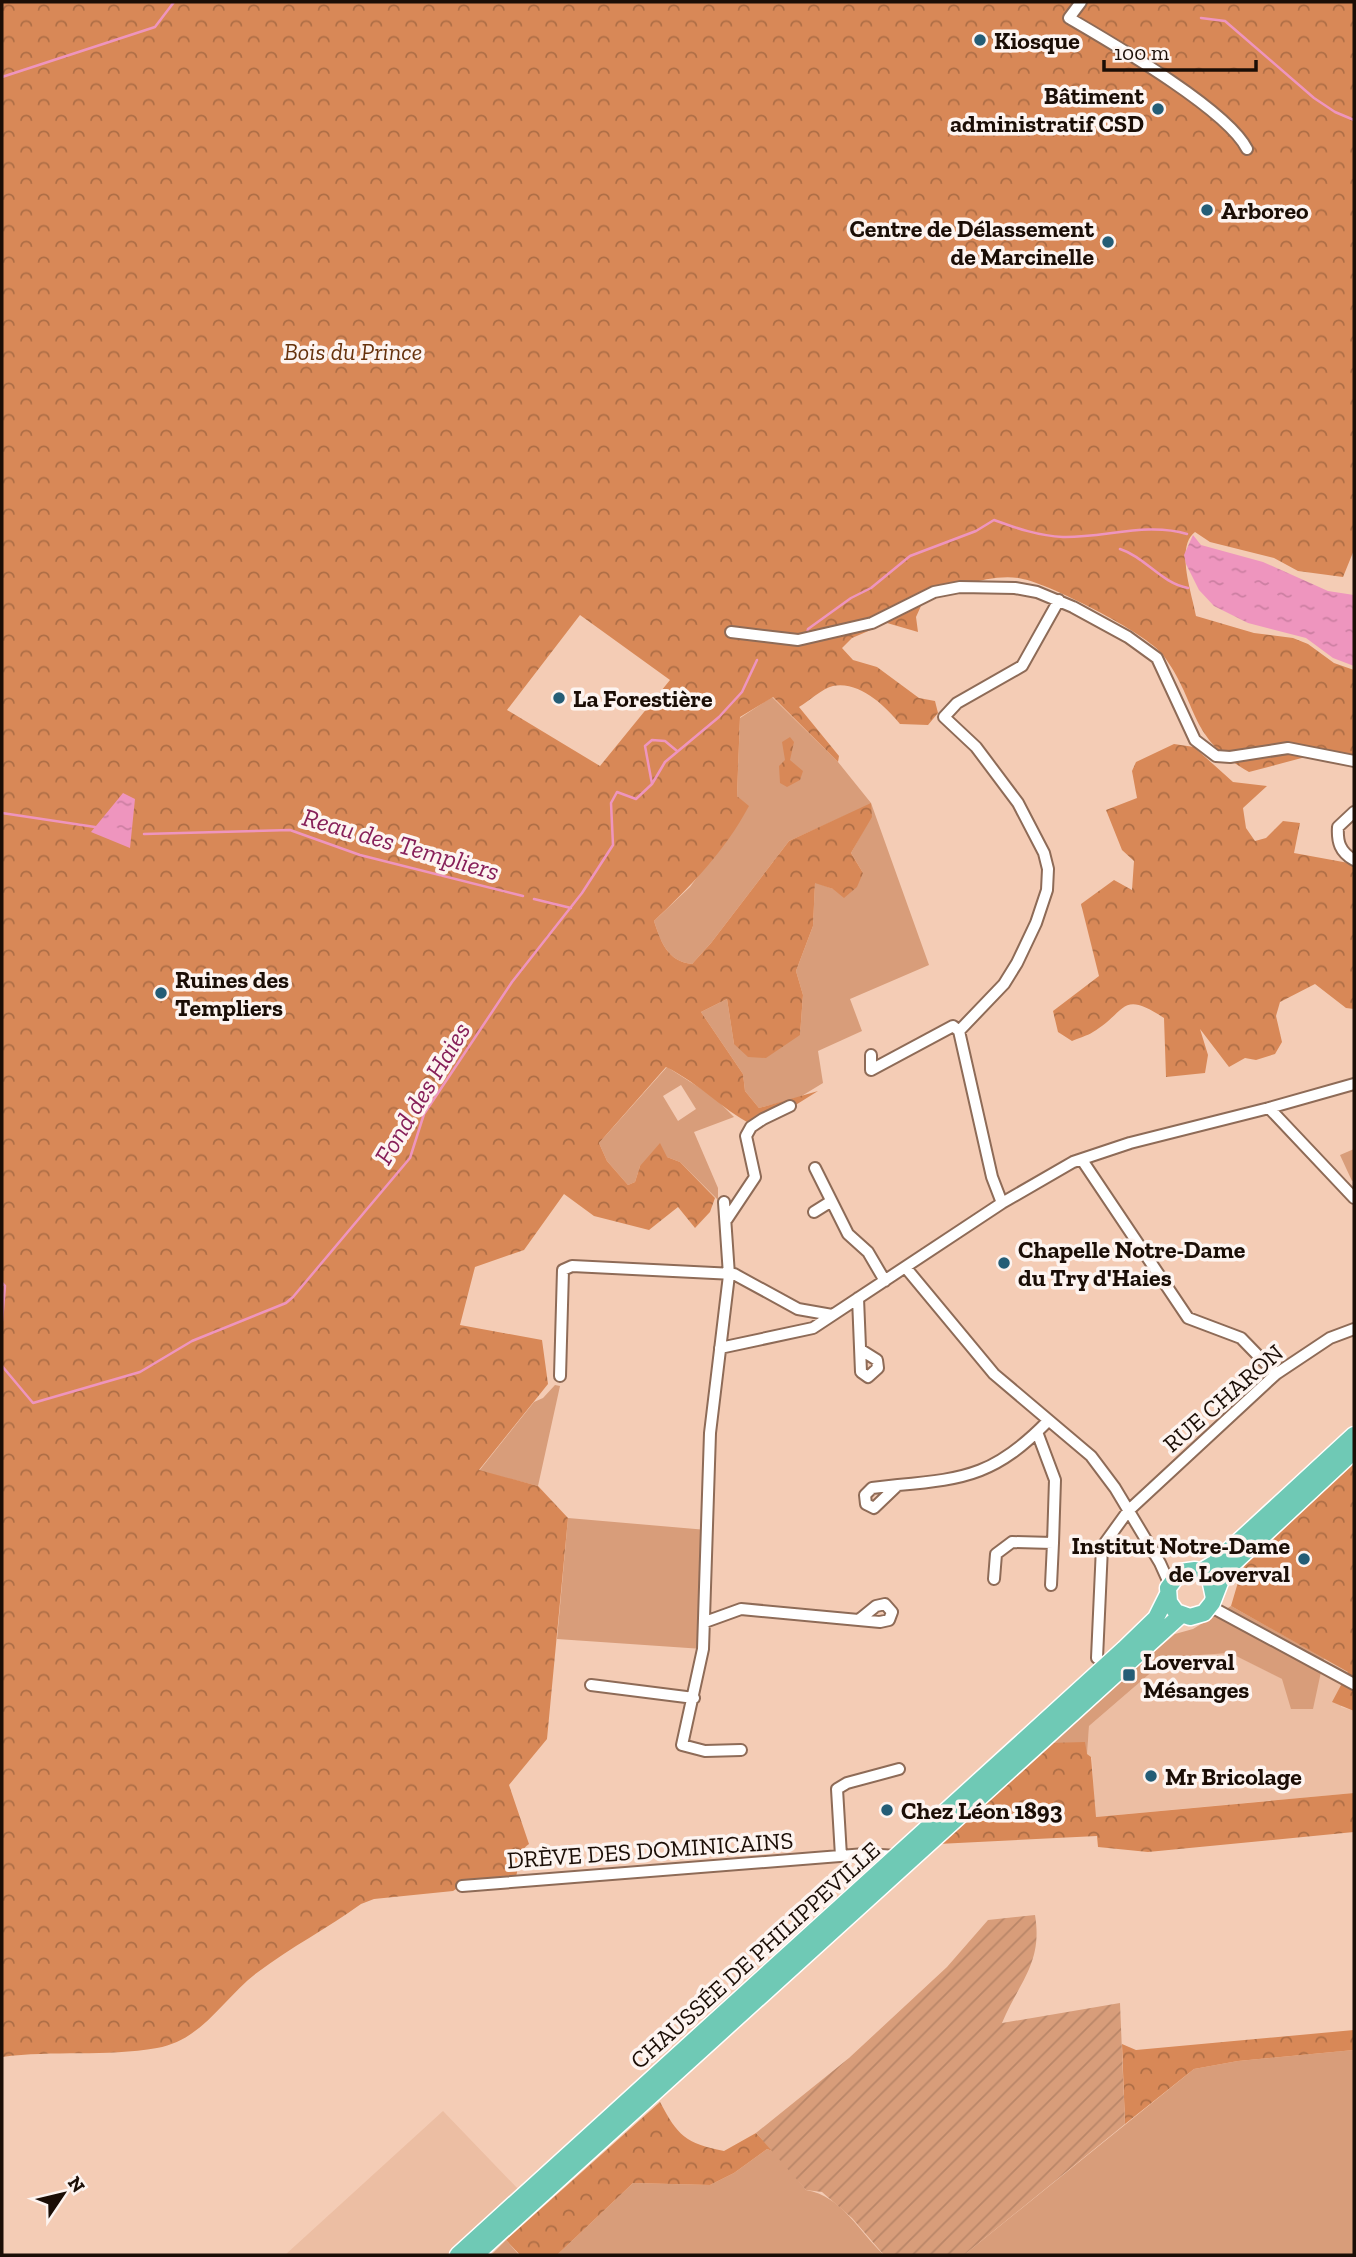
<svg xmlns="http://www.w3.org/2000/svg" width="1356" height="2257" viewBox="0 0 1356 2257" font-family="'Zilla Slab',serif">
<defs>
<pattern id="forest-crowns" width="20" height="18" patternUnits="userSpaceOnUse" patternTransform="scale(1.75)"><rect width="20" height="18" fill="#d88857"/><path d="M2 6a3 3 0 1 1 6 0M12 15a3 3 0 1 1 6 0" fill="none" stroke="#ae6e46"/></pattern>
<pattern id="garden-furrows" width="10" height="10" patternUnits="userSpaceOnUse" patternTransform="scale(1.75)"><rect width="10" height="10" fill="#d89d7a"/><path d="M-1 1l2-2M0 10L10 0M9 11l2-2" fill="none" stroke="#b98668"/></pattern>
<pattern id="water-ripples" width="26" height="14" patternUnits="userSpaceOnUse" patternTransform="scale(1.75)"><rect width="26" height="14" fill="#ee95be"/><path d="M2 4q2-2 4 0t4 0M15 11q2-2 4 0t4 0" fill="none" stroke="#cc7fa2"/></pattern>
</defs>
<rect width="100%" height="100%" fill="#f4ccb5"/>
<!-- built -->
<path fill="#ecbea3" d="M1230 1653 1282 1679 1324 1658 1349 1672 1341 1707 1354 1711V1793L1095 1817 1092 1758 1087 1755 1089 1726 1169 1657Z
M443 2111 519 2190 446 2255H285Z"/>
<!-- grass -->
<path fill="#d89d7a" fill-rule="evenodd" d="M772 697 838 762 871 803 929 965 850 999 862 1031 818 1051 823 1083 800 1097 759 1108 745 1091 743 1074 701 1012 727 999 734 1044 800 1035 803 995 796 971 813 926 815 882 833 889 863 873 851 853 871 817V804L789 841 711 943 692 964C667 961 661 942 654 921L690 887 748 807 737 796 740 718Z
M667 1067 714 1097 734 1117 694 1132 718 1188V1200L680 1162 667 1157 640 1166 635 1182 628 1185 607 1161 599 1143ZM681 1085 696 1109 678 1121 663 1096Z
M1354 1149V1180L1352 1181 1340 1155Z
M555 1385 560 1386 538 1486 479 1471 534 1402 543 1398Z
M568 1518 707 1530 703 1649 557 1639Z
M1231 1606 1324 1658 1313 1709H1291L1282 1679 1230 1653 1169 1657 1089 1726 1087 1755 1048 1743 1175 1634 1193 1629Z
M1354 2050V2255H964L1194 2069 1238 2061Z
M767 2149 775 2152 806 2190C842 2196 859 2232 884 2255H557L633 2183 710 2185 734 2173Z
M506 2240 519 2255H491Z"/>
<!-- forest -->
<path fill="url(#forest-crowns)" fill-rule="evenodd" d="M2 2H1354V550L1343 577 1298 571 1274 558 1210 542 1195 532C1175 547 1192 594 1196 616L1254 633 1293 638 1308 644 1334 663 1354 670V760L1313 755 1249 772C1186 736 1200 705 1163 655 1148 634 1045 581 1018 578 988 574 953 589 925 597L916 617 918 632 887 623 852 638 842 648 853 660 877 667 919 698 935 701 938 713 928 725 900 724C885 706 860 681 833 686 823 688 809 701 799 707L839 756 838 762 773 697 740 717 737 796 749 806C725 851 690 887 654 921 661 942 667 961 692 964L711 943 789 841 871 803 872 817 851 853 863 873 857 887 844 898 833 889 815 883 813 926 796 971 803 995 800 1035 766 1058 748 1057 734 1044 727 999 701 1012 743 1074 745 1091 759 1108 818 1091 759 1128C725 1113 701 1084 666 1067L599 1143 607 1161 628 1185 635 1182 640 1166 660 1143 667 1157 680 1162 715 1198 710 1212 695 1228 678 1207 649 1230 594 1216 564 1194 524 1250 475 1267 460 1325 542 1340 548 1384 479 1470 538 1486 568 1518 547 1739 509 1785 529 1844C514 1855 521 1868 514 1882L468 1881 453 1891 374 1899 361 1904C328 1928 291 1947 258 1972 224 1997 203 2040 157 2048 106 2057 53 2050 2 2057ZM580 615 670 680 600 766 507 710Z
M790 737 794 742 790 760 803 771 800 780 787 787 780 783 779 766 785 760 782 742Z
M1174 744 1194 747 1233 782 1267 786 1243 808 1246 828 1255 841 1266 838 1283 821 1300 823 1294 853 1354 864V1009L1346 1008 1315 984 1280 1002 1276 1016 1282 1042 1275 1054 1256 1060 1245 1058 1229 1067 1200 1029 1208 1055 1205 1073 1166 1077 1164 1018C1120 989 1127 1012 1093 1032 1087 1036 1078 1038 1072 1041L1058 1032 1053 1011 1099 976 1081 904 1114 880 1132 890 1134 861 1122 850 1106 810 1137 798 1132 771 1136 762Z
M1354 1459V1711L1332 1702 1348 1672 1231 1606 1241 1572 1253 1551Z
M1085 1742 1087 1754 1091 1757 1096 1817 1354 1793V1832L1148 1852 1098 1847 1097 1836 938 1844 1048 1743Z
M1354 2030V2050L1238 2061 1194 2069 1125 2124 1122 2044 1136 2050Z
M660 2102C678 2136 685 2143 724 2151L756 2133 775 2152 767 2149 734 2173 710 2185 633 2183 557 2255H520L506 2240Z"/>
<!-- garden -->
<path fill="url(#garden-furrows)" d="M1035 1915C1043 1963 1019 1982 1002 2023L1120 2003 1125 2124 964 2255H884L852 2218 822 2192 806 2190 756 2133 849 2058 947 1967 988 1920Z"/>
<!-- water -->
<path fill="url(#water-ripples)" d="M1193 535 1201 545 1263 562 1328 591 1354 595V666L1333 658 1306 638 1248 623 1214 606 1199 590 1186 564 1184 555Z
M123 793 135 799 130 848 91 832Z"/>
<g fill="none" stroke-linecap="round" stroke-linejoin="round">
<!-- stream -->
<path stroke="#ee95be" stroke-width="2.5" d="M1201 18 1225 21 1314 98 1335 112 1354 120
M2 77 155 27 174 2
M1120 549C1145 557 1161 583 1188 588
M807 634 808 629 851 598 871 588 910 556 976 531 994 520C1016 528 1039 536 1063 537 1104 538 1147 522 1187 534
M652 784 645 746 652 740 665 741 677 751
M2 813 95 827
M144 834 290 830 360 855 523 896
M534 899 571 908
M2 1283 5 1286 2 1321
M2 1366 33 1403 140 1372 192 1341 286 1303 293 1297 410 1158 424 1114 512 982 582 893 613 845 611 803 617 792 636 799 652 784 665 762 719 717 742 692 757 660"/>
<!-- minor casing -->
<g stroke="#8e6b57" stroke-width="14">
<path id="minor" d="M1081 2 1069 18C1110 42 1227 109 1247 149
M731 632 798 640 872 623 934 592 960 587 1015 588 1037 592 1073 607 1128 637 1157 658 1195 740 1216 756 1230 757 1288 748 1354 761
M1354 812 1338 827C1337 842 1340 852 1354 860
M871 1055V1070L953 1026 959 1031
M1269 1108 1354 1198
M1082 1160 1188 1318 1241 1338 1276 1374
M815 1168 848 1234 868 1252 885 1281
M724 1202 729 1275 710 1433 703 1649 682 1745 705 1751 741 1750
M1002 1203 992 1177 959 1031 1004 984 1017 963 1036 923 1047 890 1048 869 1044 853 1018 803 976 747 944 717 957 703 1022 666 1059 600
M814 1212 830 1202
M727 1219 755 1177 746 1136 751 1127 763 1119 790 1106
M906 1268 994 1374 1091 1456 1115 1488 1160 1563 1169 1583
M858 1298 861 1372 868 1377 878 1368 877 1360 861 1350
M720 1348 813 1328 1002 1203 1073 1162 1130 1143 1269 1108 1354 1084
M560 1376 563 1270 572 1266 734 1274 798 1309 832 1315
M898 1485 872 1488 865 1495 866 1504 874 1508 898 1485C968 1479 997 1473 1047 1422
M994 1579 996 1554 1012 1542 1053 1543 1055 1480 1037 1432
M1051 1585 1053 1543
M1208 1609 1217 1610 1354 1684
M705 1622 741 1609 880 1622 889 1620 892 1612 885 1604 876 1606 860 1619
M1097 1658 1102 1547 1128 1511 1276 1374 1330 1338 1354 1329
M591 1685 694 1698
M841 1856 837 1789 847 1783 899 1769
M462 1886 865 1854 897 1856"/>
</g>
<!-- primary casing -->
<g stroke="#fff" stroke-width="19">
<path id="primary" d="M1200 1572 1215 1563 1354 1435
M1214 1598 1210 1579 1195 1570 1180 1572 1168 1588 1169 1602 1176 1612 1190 1617 1204 1613 1212 1603 1224 1572 1354 1451
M458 2255 1124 1649 1156 1618 1167 1596
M475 2255 1181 1615"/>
</g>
<!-- minor -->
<use href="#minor" stroke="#fff" stroke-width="10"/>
<!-- primary -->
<use href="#primary" stroke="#6fc9b5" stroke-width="16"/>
</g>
<!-- markers -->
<g fill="#245d76" stroke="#fdf4f0" stroke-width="2.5">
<circle cx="980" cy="40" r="7"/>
<circle cx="1158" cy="109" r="7"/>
<circle cx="1207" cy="210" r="7"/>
<circle cx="1108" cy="242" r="7"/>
<circle cx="559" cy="698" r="7"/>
<circle cx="161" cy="993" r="7"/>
<circle cx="1004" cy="1263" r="7"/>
<circle cx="1304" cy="1559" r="7"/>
<rect x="1122" y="1668" width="14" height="14" rx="3.5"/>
<circle cx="1151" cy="1776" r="7"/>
<circle cx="887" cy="1810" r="7"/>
</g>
<g text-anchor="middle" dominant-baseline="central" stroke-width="7" stroke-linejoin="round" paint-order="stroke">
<!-- poi labels -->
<g font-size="24" font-weight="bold" fill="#1b0e06" stroke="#fdf4f0" text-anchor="start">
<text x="994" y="40">Kiosque</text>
<text x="1144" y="95" text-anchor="end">Bâtiment<tspan x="1144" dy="28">administratif CSD</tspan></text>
<text x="1221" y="210">Arboreo</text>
<text x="1094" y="228" text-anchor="end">Centre de Délassement<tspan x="1094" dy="28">de Marcinelle</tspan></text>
<text x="573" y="698">La Forestière</text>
<text x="175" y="979">Ruines des<tspan x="175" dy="28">Templiers</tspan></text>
<text x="1018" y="1249">Chapelle Notre-Dame<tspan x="1018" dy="28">du Try d'Haies</tspan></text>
<text x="1290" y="1545" text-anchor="end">Institut Notre-Dame<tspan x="1290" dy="28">de Loverval</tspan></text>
<text x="1143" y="1661">Loverval<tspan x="1143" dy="28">Mésanges</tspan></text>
<text x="1165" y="1776">Mr Bricolage</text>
<text x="901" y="1810">Chez Léon 1893</text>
</g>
<!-- park labels -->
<g font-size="24" font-style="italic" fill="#66320c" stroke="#fdf4f0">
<text x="353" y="351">Bois du Prince</text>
</g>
<!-- street labels -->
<g font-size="24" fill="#1b0e06" stroke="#fdf4f0">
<text transform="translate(1223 1398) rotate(-41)">RUE CHARON</text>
<text transform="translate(650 1850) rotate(-4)">DRÈVE DES DOMINICAINS</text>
<text transform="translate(755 1955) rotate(-42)">CHAUSSÉE DE PHILIPPEVILLE</text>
</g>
<!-- water labels -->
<g font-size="26" font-style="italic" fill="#872059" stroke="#fdf4f0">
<text transform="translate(401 844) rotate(16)">Reau des Templiers</text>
<text transform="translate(422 1093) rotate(-59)">Fond des Haies</text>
</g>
</g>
<!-- border -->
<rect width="1356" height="2257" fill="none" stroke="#1b0e06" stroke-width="7"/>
<!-- north arrow -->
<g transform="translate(63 2194) rotate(55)" stroke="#fdf4f0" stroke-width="5" paint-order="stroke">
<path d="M0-5L12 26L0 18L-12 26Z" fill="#1b0e06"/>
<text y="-10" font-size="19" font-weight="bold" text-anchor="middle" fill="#1b0e06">N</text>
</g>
<!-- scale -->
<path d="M1104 60v10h152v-10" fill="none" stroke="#1b0e06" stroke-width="3.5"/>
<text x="1114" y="60" font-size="21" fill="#1b0e06" stroke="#fdf4f0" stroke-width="5" paint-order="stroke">100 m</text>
</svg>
